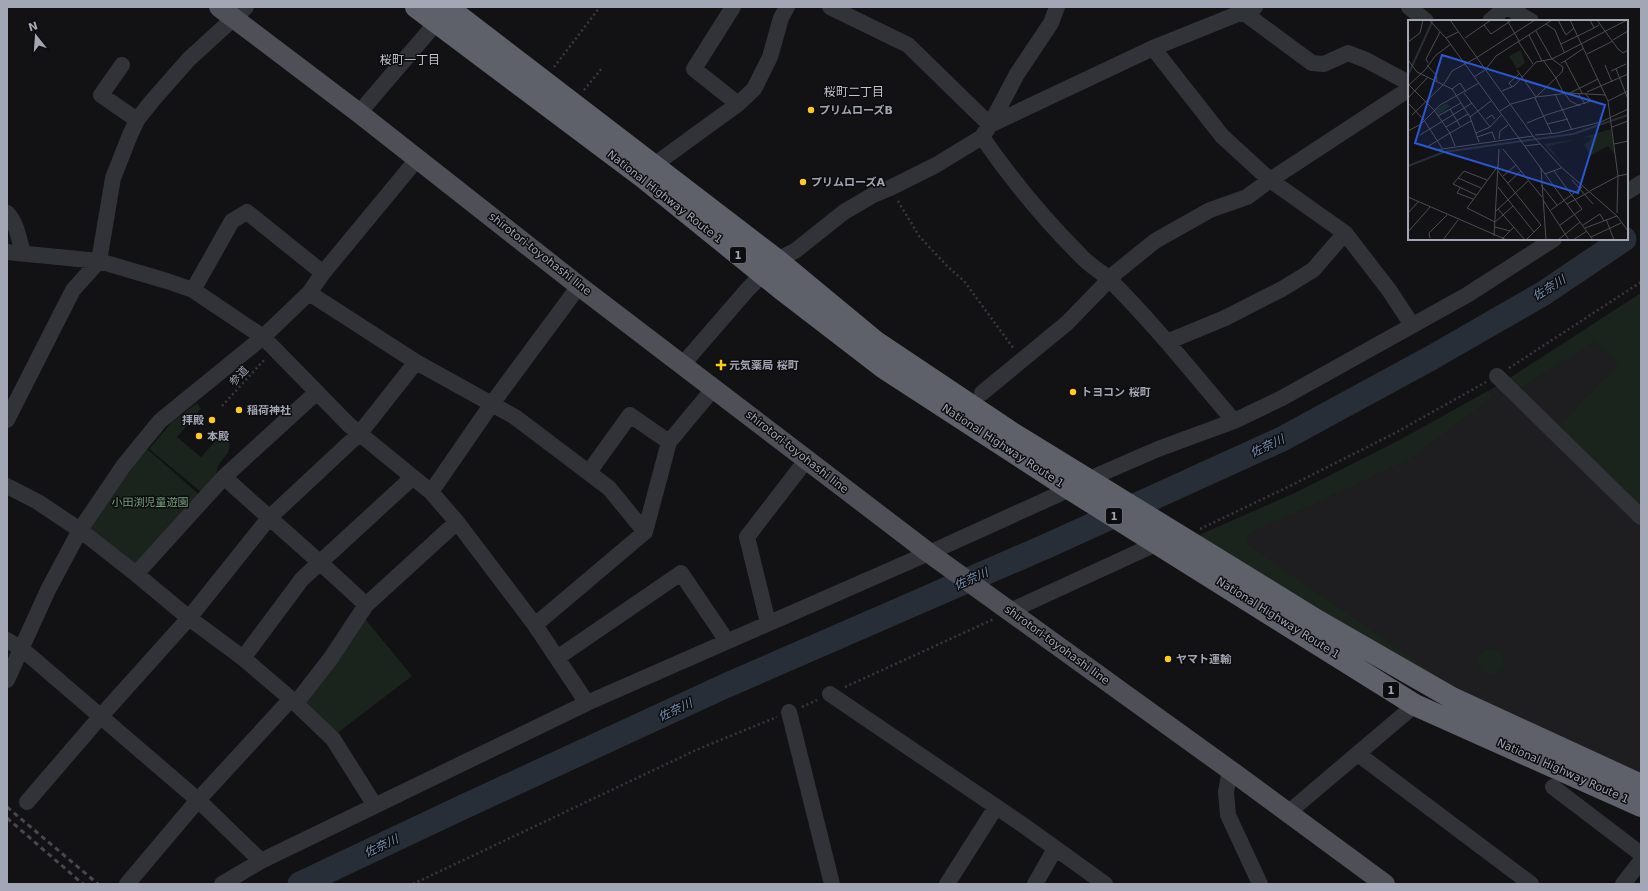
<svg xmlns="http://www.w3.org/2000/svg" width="1648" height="891" viewBox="0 0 1648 891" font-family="'DejaVu Sans','Noto Sans JP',sans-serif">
<rect width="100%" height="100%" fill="#121113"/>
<!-- built -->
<path fill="#1e1d20" d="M1641 293V777L1476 705 1194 537 1297 492 1399 440 1504 382Z"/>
<!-- green -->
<path fill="#1b231d" d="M1641 293V506L1558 427 1618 364 1595 341 1519 389 1508 379Z
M1488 391 1492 397 1410 459 1251 533 1247 538V544L1446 682 1443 686 1196 537 1297 492 1399 441Z
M197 403 201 409 177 437 201 457 220 436 225 435 230 444 228 453 219 464 215 476 201 492 149 449 172 422Z
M146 448 201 496 136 569 88 532 127 473Z
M362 615 412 676 336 734 303 704Z
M1478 662a13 13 0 1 1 26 0a13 13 0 1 1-26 0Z"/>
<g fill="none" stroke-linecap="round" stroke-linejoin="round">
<!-- river -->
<path stroke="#272e37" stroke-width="25" d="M300 884 463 807 725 686 1049 545 1282 439 1431 358 1544 293 1624 239"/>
<!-- path -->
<path stroke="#38393f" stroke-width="2.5" stroke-dasharray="2 3" stroke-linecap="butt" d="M554 67 600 7
M584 90 603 67
M898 201 919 236 948 267 964 281 1014 349
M1509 368 1641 282
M222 406 265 359
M1200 529 1294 484 1395 433 1486 382
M845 687 994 619
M802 707 817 700
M413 884 696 750 777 717"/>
<!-- minor -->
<path stroke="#323338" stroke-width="16" d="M733 7 694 69 738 104
M830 7 908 45 990 125 1017 74 1051 23 1057 7
M1409 7 1426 21
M1507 7 1531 21
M1243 12 1312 63 1324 64 1348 53 1366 60 1409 83
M1490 21 1506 7
M1153 48 1222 136 1270 180 1345 233 1389 290 1412 325
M122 65 101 95 137 120
M359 113 436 23
M982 137C1011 179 1044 219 1081 256 1089 265 1100 271 1109 279 1154 324 1193 373 1234 421
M654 165 738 104 754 89 770 57 781 18 787 7
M1627 192 1641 183
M7 213C17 223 19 240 23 253
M7 252 99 261 167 281 193 290 263 337 349 425 431 492 457 522 535 625 587 703
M193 290 232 221 247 212 323 273
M309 293 416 362 515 417 609 488 645 532
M1167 342 1225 318 1282 289 1313 270 1345 233
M683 364 748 289 777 260 795 251 844 212 873 195 890 188 936 165 982 137 990 125 1153 48 1255 7
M1497 376 1641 517
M982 393 1067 323 1103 286 1108 279 1155 241 1210 210 1247 197 1270 180 1409 89
M7 420 73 290 99 261 113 178 130 135 137 120 152 101 189 59 246 7
M589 472 630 415 669 442
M224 477C271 520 320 561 366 605
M1089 479 1158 449 1234 421 1282 398 1467 295 1554 239
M7 486 38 502 80 530 136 574 189 618 243 658 291 699 333 739 374 804
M431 492 491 405 579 286
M136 574 224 477 317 392
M1010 611 1158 543
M768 623 747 537 807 459
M535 625 645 532 669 442 714 388
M7 640 22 649 198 800 261 861
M243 658 302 579 413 477
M557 658 681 573 727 641
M7 680 48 590 80 530 124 465 160 421 263 337 309 293 323 273 418 158
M830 694 1023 825 1105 884
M296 703 331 658 366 605 457 522
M789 712 832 884
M1358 754 1531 884
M1230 770 1226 792 1228 815 1260 884
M1553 787 1641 854
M27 802 101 716 189 618 269 518 360 433 416 362
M1289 812 1415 705
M127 884 198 800 291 699
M222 884 261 861 587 703 929 553 1070 489
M947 884 996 807
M1035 884 1055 849
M1623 884 1641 861"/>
<!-- major -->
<path stroke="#4e4f57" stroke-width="20" d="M219 7 359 113 579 286 929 553 1230 770 1385 884"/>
<!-- highway -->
<path stroke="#5e606a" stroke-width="22" d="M416 7 644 178 780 288 884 368 1070 489 1415 705 1641 806
M447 7 777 260 876 342 1009 431 1318 621 1452 698 1641 785"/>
<!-- rail -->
<path stroke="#47484f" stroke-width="3" stroke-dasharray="5 4" stroke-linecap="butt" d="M7 807 98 884
M7 818 83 884"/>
</g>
<!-- markers -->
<g fill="#fcca20" stroke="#0d0c0e" stroke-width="1.5">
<circle cx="811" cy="110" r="4"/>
<circle cx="803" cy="182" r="4"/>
<path d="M719 359h4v4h4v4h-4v4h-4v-4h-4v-4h4z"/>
<circle cx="1073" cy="392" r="4"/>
<circle cx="239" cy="410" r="4"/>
<circle cx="212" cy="420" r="4"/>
<circle cx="199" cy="436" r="4"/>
<circle cx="1168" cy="659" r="4"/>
</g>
<g text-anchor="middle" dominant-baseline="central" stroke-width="3" stroke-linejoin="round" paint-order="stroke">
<!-- shield labels -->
<g fill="#0d0c0e" stroke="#757883" stroke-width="1">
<rect x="730" y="247" width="16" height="16" rx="3"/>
<rect x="1106" y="508" width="16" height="16" rx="3"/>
<rect x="1383" y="682" width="16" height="16" rx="3"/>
</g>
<g font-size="10" font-weight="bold" fill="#a2a6b5">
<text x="738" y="255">1</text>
<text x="1114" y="516">1</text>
<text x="1391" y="690">1</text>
</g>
<!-- poi labels -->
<g font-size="11" font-weight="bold" fill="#a2a6b5" stroke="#0d0c0e" text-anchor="start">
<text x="819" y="110">プリムローズB</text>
<text x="811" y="182">プリムローズA</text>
<text x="729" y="365">元気薬局 桜町</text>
<text x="1081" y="392">トヨコン 桜町</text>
<text x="247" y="410">稲荷神社</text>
<text x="204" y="420" text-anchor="end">拝殿</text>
<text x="207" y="436">本殿</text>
<text x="1176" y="659">ヤマト運輸</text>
</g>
<!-- street labels -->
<g font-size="11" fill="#a2a6b5" stroke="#0d0c0e">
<text transform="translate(665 197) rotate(38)">National Highway Route 1</text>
<text transform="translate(540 254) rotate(38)">shirotori-toyohashi line</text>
<text transform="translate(239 376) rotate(-47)">参道</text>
<text transform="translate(1003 446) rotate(33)">National Highway Route 1</text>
<text transform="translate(797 452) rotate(38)">shirotori-toyohashi line</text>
<text transform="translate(1278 618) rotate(32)">National Highway Route 1</text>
<text transform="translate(1057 645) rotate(36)">shirotori-toyohashi line</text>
<text transform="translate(1563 771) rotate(24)">National Highway Route 1</text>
</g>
<!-- park labels -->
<g font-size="11" fill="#77a17e" stroke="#0d0c0e">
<text x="150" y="502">小田渕児童遊園</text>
</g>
<!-- neighbourhood labels -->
<g font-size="12" fill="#c3c5d0" stroke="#0d0c0e">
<text x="410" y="60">桜町一丁目</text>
<text x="854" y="92">桜町二丁目</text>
</g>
<!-- water labels -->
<g font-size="12" font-style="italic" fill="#7690b2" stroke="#0d0c0e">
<text transform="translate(1549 288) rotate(-32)">佐奈川</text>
<text transform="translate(1267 446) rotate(-25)">佐奈川</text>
<text transform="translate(971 579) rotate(-24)">佐奈川</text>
<text transform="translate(675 710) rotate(-25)">佐奈川</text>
<text transform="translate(381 846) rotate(-25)">佐奈川</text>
</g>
</g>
<!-- overview -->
<g transform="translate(1408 20)">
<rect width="220" height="220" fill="#121113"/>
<path d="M113 30 117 43 109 49 101 36ZM41 81 38 84 43 86 30 95 27 90ZM203 109 207 135 200 126 182 136 176 124 183 120 182 117 172 118ZM170 119 141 126 156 146 136 124Z" fill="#1b231d"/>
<path fill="none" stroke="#272e37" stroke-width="2" d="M0 55 25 0M0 146 36 132 165 114 220 95"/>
<path fill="none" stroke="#4c4d54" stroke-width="1" d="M21 0 38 18 185 220M42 0 125 116 153 147 209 196 220 211M99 0 111 21M150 0 158 15 166 8M162 0 200 81 210 156 209 193M182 0 186 8 191 5M189 0 210 29 215 33 220 30M138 4 147 10 156 32M76 5 83 14 104 0M121 15 134 41M38 18 50 12M57 18 83 0M205 20 220 11M110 21 125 44M0 22 12 13 15 0M43 24 28 35 17 50 1 65 26 90 42 113 47 126M153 24 186 8M179 34 205 21M68 38 127 0M0 40 9 52 44 69 62 97 71 122M135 40 148 58 156 74M157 41 176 28M20 43 18 39 32 12M153 43 157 41 174 73M19 45 28 55 29 61M197 45 204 62M78 49 88 36 144 0M208 49 220 79M109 50 128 77 154 52 155 47 144 39 128 11M203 51 218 44M66 57 77 50M104 67 101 63 111 54M44 69 52 63 58 72M94 71 106 66 128 42 144 39 219 0M179 72 220 54M56 73 82 107M162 73 190 59M170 73 177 84M147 74 164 110M157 74 162 81 172 86M0 78 20 57M127 78 144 114M200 81 220 71M0 83 16 100 34 128M42 89 52 106M92 91 103 84 128 77 161 73 198 75M4 95 36 64 44 51 68 38M30 96 53 83M62 97 83 81M78 99 84 95 87 99M119 103 141 94 183 81 177 73M139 104 160 99M38 107 60 94M204 107 220 101M0 111 13 104 32 85 71 63M42 113 63 101M68 113 82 107 93 95M12 115 64 83M127 115 149 113 193 102 220 89M69 117 84 112 87 120M91 119 92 111 100 105M206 124 220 121M117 126 132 124M19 127 42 113M95 129 134 177M27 130 125 116M90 146 59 188 87 202 105 186 126 212M133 148 138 220M90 151 133 205M146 151 174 189 152 205M137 154 153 148M95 156 108 145M50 158 73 168M164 160 185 184M100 163 113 151M133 165 149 185M90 167 105 186M52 168 49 173 65 179M182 171 210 156 220 154M68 175 45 164 56 151 79 160M0 177 99 220M135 180 161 220M159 184 181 172M90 189 117 220M143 190 174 167M88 191 120 161M0 193 10 182M198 199 206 220M175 205 192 194 196 201M87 207 102 211M177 208 209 196M0 212 22 187M86 216 91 129M183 217 213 203M22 218 21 213 39 195M94 219 106 207M35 220 50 200M118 220 133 205M150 220 172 202M165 220 179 211"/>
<path fill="#2a57d4" fill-opacity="0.15" stroke="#2a57d4" stroke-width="2" d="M34 35 197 85 170 173 7 123Z"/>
<rect width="220" height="220" fill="none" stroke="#a2a6b5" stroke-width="2"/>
</g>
<!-- border -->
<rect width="1648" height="891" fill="none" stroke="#a2a6b5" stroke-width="16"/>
<!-- north arrow -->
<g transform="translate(36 36) rotate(343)" stroke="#0d0c0e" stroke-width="3" paint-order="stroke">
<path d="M0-3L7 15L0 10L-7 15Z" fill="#a2a6b5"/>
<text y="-6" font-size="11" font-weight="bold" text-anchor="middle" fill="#a2a6b5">N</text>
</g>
</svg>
